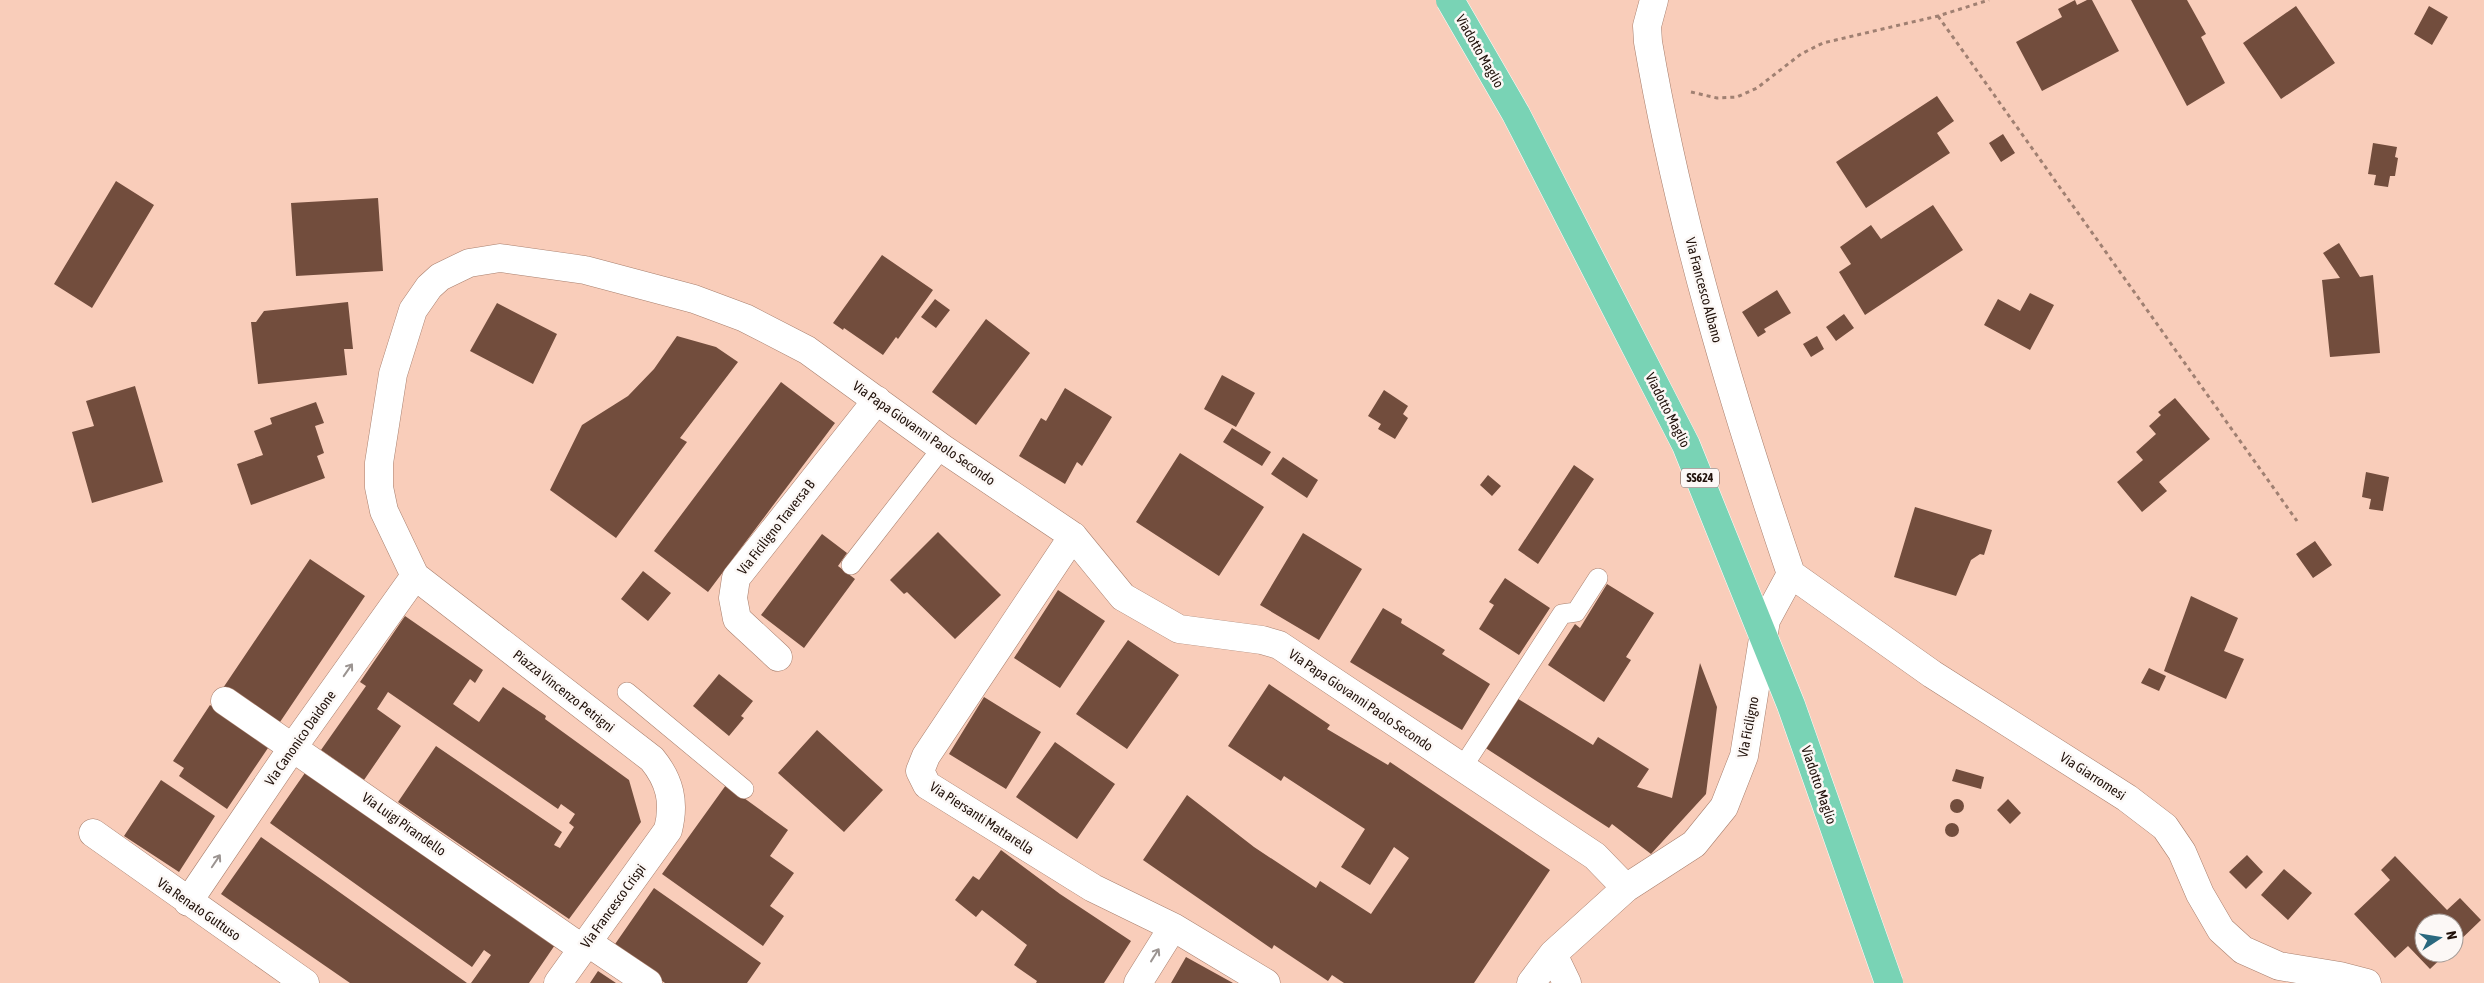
<svg xmlns="http://www.w3.org/2000/svg" width="2484" height="983" viewBox="0 0 2484 983" font-family="'Asap Condensed',sans-serif">
<rect width="100%" height="100%" fill="#f9cdba"/>
<!-- building -->
<path fill="#724d3d" d="M2075 0 2077 5 2087 0H2092L2119 51 2042 91 2016 42 2062 17 2058 9Z
M2131 0H2187L2206 34 2201 37 2225 83 2187 106Z
M2296 6 2335 63 2281 99 2243 43Z
M2429 6 2448 17 2432 45 2414 34Z
M1937 96 1954 121 1937 133 1950 153 1866 208 1836 162Z
M2003 134 2015 153 2001 162 1989 143Z
M2373 143 2397 147 2395 157 2398 158 2395 176H2390L2388 187 2374 185 2376 175 2368 174Z
M116 181 154 205 92 308 54 284Z
M378 198 383 271 296 276 291 203Z
M1933 205 1963 250 1865 315 1839 272 1851 264 1840 247 1871 225 1881 239Z
M2339 243 2360 277 2373 275 2380 353 2330 357 2322 280 2340 278 2323 253Z
M882 255 933 290 898 339 896 337 883 355 844 328 843 330 833 323Z
M1777 290 1791 313 1764 329 1766 332 1758 337 1742 312Z
M2030 293 2054 305 2030 350 1984 325 1998 299 2020 311Z
M935 299 950 310 936 328 921 317Z
M348 302 353 349H344L347 375 258 384 251 322H256L264 311Z
M497 303 557 334 533 384 470 351Z
M1844 314 1854 328 1836 341 1826 327Z
M986 319 1030 353 976 425 932 392Z
M677 336 716 347 738 362 680 438 687 442 616 538 550 490 582 425 628 396 654 369Z
M1817 336 1824 349 1811 357 1803 344Z
M1222 375 1255 393 1236 427 1204 409Z
M781 382 835 423 708 592 654 551Z
M135 386 163 482 92 503 72 432 94 426 86 401Z
M1065 388 1112 417 1082 466 1077 462 1065 484 1019 456 1041 418 1046 421Z
M1384 390 1408 406 1403 414 1408 418 1395 439 1378 429 1381 424 1368 416Z
M2175 398 2210 439 2159 482 2167 491 2142 512 2117 482 2143 460 2136 452 2156 434 2149 426 2161 415 2158 412Z
M316 402 324 423 315 426 324 453 317 456 325 478 251 505 237 464 263 455 254 431 272 424 270 418Z
M1232 428 1271 452 1262 466 1223 442Z
M1180 453 1264 507 1219 576 1136 522Z
M1283 457 1318 480 1307 498 1271 474Z
M1574 465 1594 479 1538 564 1518 550Z
M2366 472 2389 477 2383 511 2369 509 2371 499 2362 497Z
M1488 475 1501 486 1492 496 1480 485Z
M1915 507 1992 530 1984 555 1980 554 1971 560 1956 596 1894 577Z
M938 532 1001 595 955 639 907 592 904 594 890 580Z
M1303 533 1362 569 1319 640 1260 605Z
M822 534 847 553 838 566 855 579 804 648 761 615Z
M2315 541 2332 565 2313 578 2296 554Z
M310 559 365 596 278 725 223 688Z
M643 571 671 593 648 621 621 599Z
M1505 578 1550 608 1519 655 1479 629 1494 605 1489 602Z
M1607 584 1654 613 1626 657 1631 660 1604 702 1548 665 1575 624 1580 628Z
M1058 590 1105 621 1060 688 1014 658Z
M2191 596 2238 618 2224 651 2244 659 2226 699 2164 671Z
M1383 608 1402 619 1401 623 1445 650 1442 654 1490 684 1462 730 1350 662Z
M405 616 483 670 475 683 470 679 453 704 479 722 503 687 546 716 545 719 629 780 641 822 569 919 398 802 436 746 562 832 554 845 560 848 574 827 569 823 575 814 561 804 558 809 388 692 377 709 401 726 364 780 321 750 366 686 360 682Z
M1128 640 1179 675 1127 749 1076 714Z
M1700 663 1717 707 1706 794 1651 854 1612 824 1609 828 1484 747 1515 697 1593 745 1598 737 1649 769 1637 787 1672 798Z
M2149 668 2166 676 2159 691 2141 683Z
M719 674 753 701 741 716 744 718 729 736 693 706Z
M1269 684 1330 725 1327 729 1388 765 1390 762 1550 870 1474 983H1344L1332 975 1328 981 1274 945 1272 949 1143 860 1187 795 1254 847 1316 888 1320 881 1371 914 1375 908 1409 858 1394 847 1370 885 1341 867 1365 829 1284 776 1281 781 1228 746Z
M984 697 1041 732 1006 789 949 754Z
M210 705 270 745 227 809 179 776 184 768 173 761Z
M817 730 883 790 844 832 778 773Z
M1055 742 1115 784 1077 839 1016 797Z
M1956 769 1984 777 1981 789 1952 781Z
M307 770 557 942 529 983H471L491 955 484 950 472 967 270 823Z
M161 780 215 816 179 872 124 836Z
M726 785 788 830 770 856 794 873 770 906 784 916 763 946 662 874Z
M1950 806a7 7 0 1 1 14 0a7 7 0 1 1-14 0Z
M2008 799 2021 813 2010 824 1997 810Z
M1945 830a7 7 0 1 1 14 0a7 7 0 1 1-14 0Z
M261 837 328 884 467 983H350L221 894Z
M1001 850 1060 894 1131 941 1104 983H1036L1037 981 1014 965 1027 945 982 910 976 917 955 900 973 876 979 880Z
M2247 855 2263 872 2246 889 2229 872Z
M2395 856 2447 910 2460 898 2481 920 2454 946V923H2424V953H2447L2430 969 2408 946 2395 958 2354 914 2390 880 2381 870Z
M2284 869 2312 893 2288 920 2261 895Z
M654 888 761 963 747 983H665L613 947Z
M1186 957 1233 983H1171Z
M598 971 616 983H590Z"/>
<g fill="none" stroke-linecap="round" stroke-linejoin="round">
<!-- lane casing -->
<g stroke="#a87f6d" stroke-width="20">
<path id="lane" d="M851 565 942 448
M627 692 744 789
M1462 768 1562 614 1576 612 1598 578"/>
</g>
<!-- street casing -->
<g stroke="#a87f6d" stroke-width="29">
<path id="street" d="M1654 0 1647 26 1648 42C1679 223 1732 400 1791 574
M1073 536 926 756 920 771 927 785 1093 888 1173 927 1266 983
M1791 574 1932 674 2127 798 2165 827 2182 852 2200 894 2221 930 2243 950 2279 966 2340 976 2367 983
M778 657 737 619 733 598 736 578 877 400
M225 701 583 949
M93 833 305 983
M188 902 293 747 415 576
M587 942 648 983
M1553 954 1567 983
M558 983 668 830C675 802 670 781 652 759L415 576 384 511 379 487V463L393 374 413 310 429 287 440 277 469 263 500 258 585 270 694 299 745 318 807 350 942 448 1073 536 1123 597 1179 629 1262 640 1279 645 1595 856 1626 888
M1138 983 1173 927
M1531 983 1553 954 1626 888 1694 844 1724 807 1744 756 1766 620 1791 574"/>
</g>
<!-- path -->
<path stroke="#a08072" stroke-width="3" stroke-dasharray="4 4" stroke-linecap="butt" d="M1938 16 2297 521
M1691 92 1717 98 1737 97 1757 88 1801 54 1823 43 1938 16 1989 0"/>
<!-- lane -->
<use href="#lane" stroke="#fff" stroke-width="19"/>
<!-- street -->
<use href="#street" stroke="#fff" stroke-width="28"/>
<!-- primary-bridge casing -->
<g stroke="#fff" stroke-width="29" stroke-linecap="butt">
<path id="primary-bridge" d="M1450 0 1516 114 1686 445 1791 705 1889 983"/>
</g>
<!-- primary-bridge -->
<use href="#primary-bridge" stroke="#79d3b5" stroke-width="28"/>
</g>
<!-- one-way arrows -->
<defs><path id="oneway-shaft" d="M-6 0H5M1.5-3L5.5 0L1.5 3" fill="none" stroke-width="1.6" stroke-linecap="round" stroke-linejoin="round" transform="scale(1.25)"/></defs>
<g stroke="#9b9491">
<use href="#oneway-shaft" transform="translate(348 670) rotate(-55)"/>
<use href="#oneway-shaft" transform="translate(216 861) rotate(-56)"/>
<use href="#oneway-shaft" transform="translate(1155 955) rotate(-58)"/>
</g>
<g text-anchor="middle" dominant-baseline="central" stroke-width="5" stroke-linejoin="round" paint-order="stroke">
<!-- shield labels -->
<rect fill="#fcf8f6" stroke="#635752" stroke-width="1" x="1681" y="468.5" width="38" height="19" rx="4"/>
<g font-size="12" font-weight="bold" fill="#21120b">
<text x="1700" y="478">SS624</text>
</g>
<!-- street labels -->
<g font-size="14" fill="#21120b" stroke="#fcf8f6">
<text transform="translate(1480 51) rotate(60)">Viadotto Maglio</text>
<text transform="translate(1704 290) rotate(75)">Via Francesco Albano</text>
<text transform="translate(1668 410) rotate(63)">Viadotto Maglio</text>
<text transform="translate(924 433) rotate(35)">Via Papa Giovanni Paolo Secondo</text>
<text transform="translate(776 527) rotate(-52)">Via Ficiligno Traversa B</text>
<text transform="translate(564 691) rotate(38)">Piazza Vincenzo Petrigni</text>
<text transform="translate(1361 700) rotate(34)">Via Papa Giovanni Paolo Secondo</text>
<text transform="translate(1748 727) rotate(-79)">Via Ficiligno</text>
<text transform="translate(300 738) rotate(-55)">Via Canonico Daidone</text>
<text transform="translate(2093 776) rotate(33)">Via Giarromesi</text>
<text transform="translate(1819 785) rotate(71)">Viadotto Maglio</text>
<text transform="translate(982 818) rotate(33)">Via Piersanti Mattarella</text>
<text transform="translate(404 824) rotate(35)">Via Luigi Pirandello</text>
<text transform="translate(613 906) rotate(-54)">Via Francesco Crispi</text>
<text transform="translate(199 909) rotate(35)">Via Renato Guttuso</text>
</g>
</g>
<!-- north arrow -->
<g transform="translate(2439 938) rotate(78)"><circle r="24" fill="#fcf8f6" stroke="#a49c98"/>
<path d="M0-4L9 19L0 12L-9 19Z" fill="#2a697f"/>
<text y="-8" font-size="14" font-weight="bold" text-anchor="middle" fill="#21120b">N</text>
</g>
</svg>
